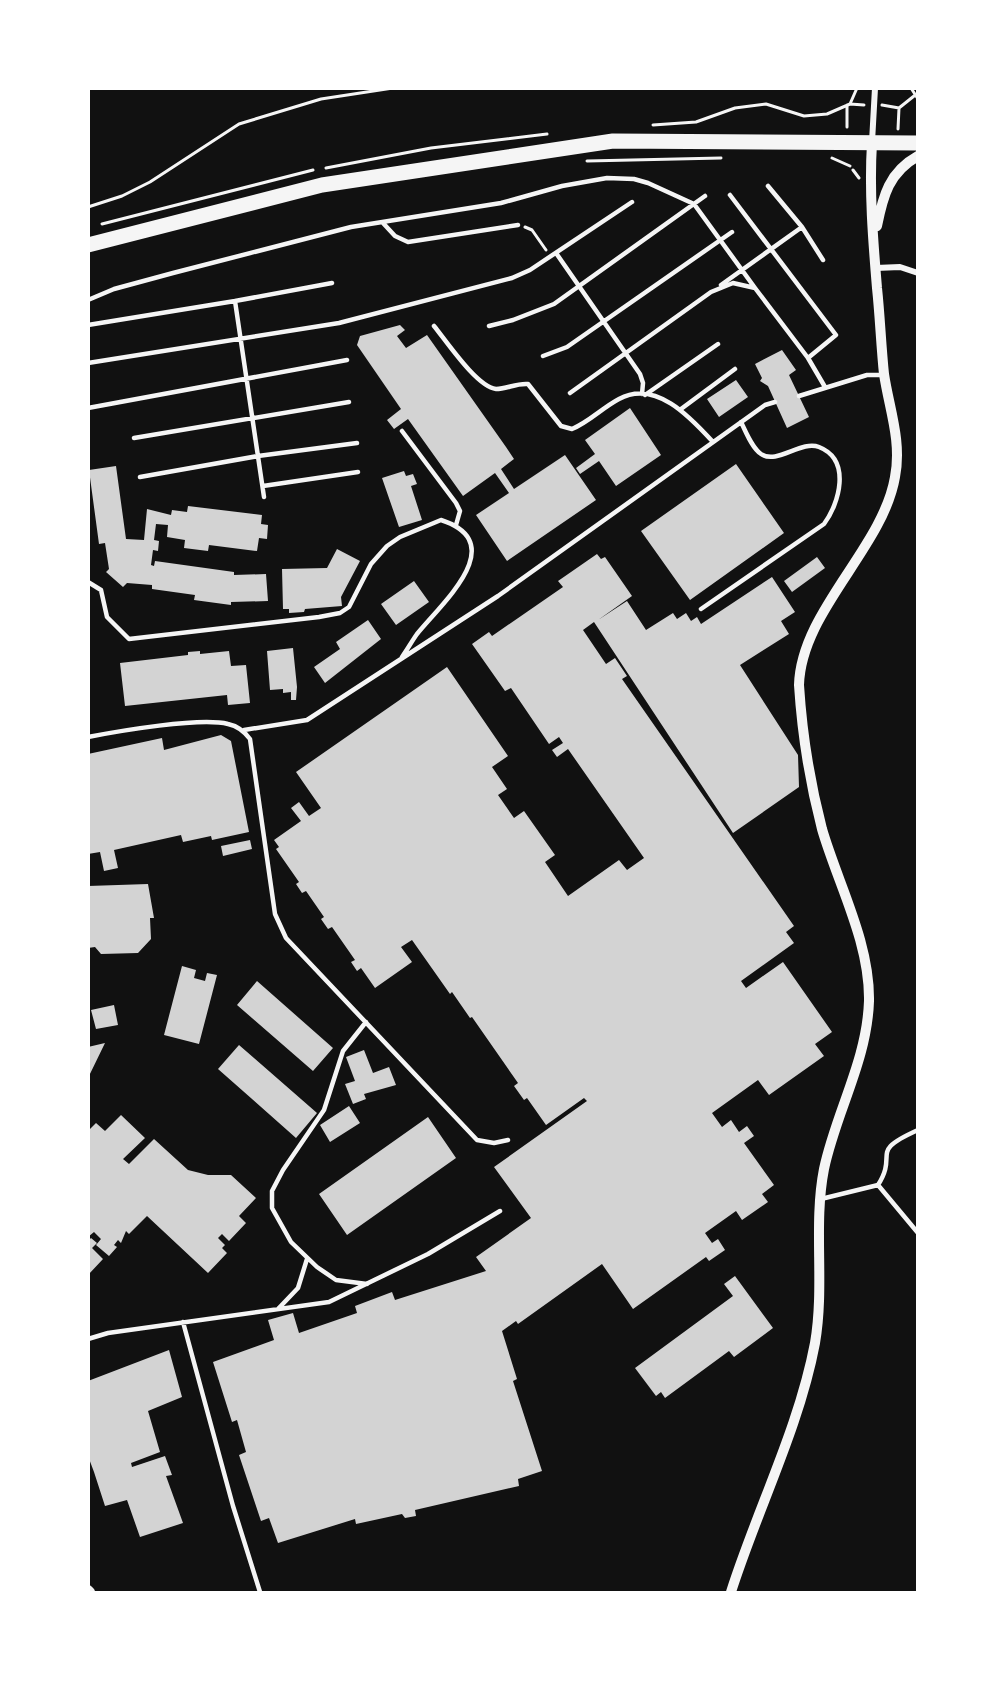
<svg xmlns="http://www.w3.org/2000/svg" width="1006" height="1681" viewBox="0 0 1006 1681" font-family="Karla,sans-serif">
<rect width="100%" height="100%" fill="#111"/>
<!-- building -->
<path fill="#d3d3d3" d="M400 325 405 330 397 336 406 348 427 335 506 447 514 459 501 469 514 489 565 455 596 500 507 561 476 515 509 493 495 473 463 496 408 419 394 429 387 420 401 409 357 345 360 336Z
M782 350 796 370 789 375 809 417 787 428 768 386 760 381 762 378 755 364Z
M736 380 748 397 719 417 707 399Z
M630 408 661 455 616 486 599 461 580 474 576 468 595 454 585 440Z
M736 464 784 533 690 600 641 531Z
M116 466 126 539 144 540 147 509 171 515 172 510 187 512 188 506 262 515 261 524 268 525 267 539 259 538 257 551 209 545 208 551 184 548 185 540 167 537 168 525 156 524 154 540 159 541 158 551 153 550 151 565 154 566 155 561 234 572V575L266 574 268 601 231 602V605L194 600 195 595 152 589V585L127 583 123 587 106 572 109 569 105 543 99 544 89 470Z
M404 471 406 476 413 474 417 484 411 486 422 520 399 527 382 478Z
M337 549 360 561 341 597 342 606 305 609 304 612 289 613V609H283L282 569 327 568Z
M597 554 601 559 605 557 632 596 598 620 627 601 646 630 673 613 677 619 686 613 691 621 697 617 701 624 772 577 795 612 781 621 789 634 740 665 798 755 799 787 733 833 594 622 583 630 606 664 615 658 627 676 622 679 794 926 786 932 794 943 741 981 746 988 783 962 832 1032 815 1044 824 1056 769 1095 758 1080 712 1113 722 1127 731 1120 739 1132 747 1126 754 1136 744 1143 774 1185 762 1194 768 1202 742 1220 736 1211 705 1233 712 1243 718 1239 725 1250 709 1261 706 1257 633 1309 602 1264 518 1324 516 1321 502 1331 517 1379 513 1381 542 1471 518 1479 519 1486 415 1510 416 1516 405 1518 402 1514 356 1524 355 1519 278 1543 269 1518 261 1521 239 1455 246 1452 237 1420 232 1422 213 1362 274 1340 268 1320 293 1313 299 1333 357 1313 355 1306 392 1292 395 1300 486 1271 476 1257 531 1218 494 1167 587 1101 584 1098 546 1125 527 1098 524 1100 514 1086 518 1083 472 1017 470 1018 452 992 450 994 412 940 401 947 412 962 375 988 361 968 357 971 351 962 355 960 332 927 328 929 321 919 324 917 306 891 302 893 296 884 299 882 276 849 279 847 274 840 301 821 291 808 299 802 309 816 321 808 296 772 447 667 508 756 492 767 507 789 498 795 514 818 524 811 555 855 545 862 568 896 619 860 627 870 644 858 568 749 557 757 552 750 563 743 559 737 549 744 511 688 505 691 472 644 489 632 492 636 563 587 558 581Z
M817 557 825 568 792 592 784 581Z
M414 581 429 602 396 625 381 604Z
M368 620 381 639 325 683 314 667 340 649 336 642Z
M293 648 297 687 296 700H291V692L283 693V689L270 690 267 651Z
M200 651V654L229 651 231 666 246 665 250 703 228 705 227 695 125 706 120 663 188 655V652Z
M221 735 231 741 249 832 212 840 211 836 183 842 181 835 114 850 118 868 104 871 100 852 88 854V754L162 738 164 750Z
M250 840 252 849 223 856 221 846Z
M148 884 154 918H150L151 939 138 953 101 954 95 947 88 948V886Z
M182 966 196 970 194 978 205 981 207 973 217 975 199 1044 164 1035Z
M257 981 333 1048 313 1071 237 1005Z
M114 1005 118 1025 96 1029 91 1010Z
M105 1043 88 1078V1047Z
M239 1045 317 1113 296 1138 218 1069Z
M364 1050 373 1073 389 1067 396 1085 364 1094 366 1099 353 1104 345 1084 355 1081 346 1057Z
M349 1106 360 1123 330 1142 320 1125Z
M121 1115 145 1138 123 1159 129 1164 154 1139 188 1170 208 1175H231L256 1198 239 1216 246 1223 229 1241 222 1234 218 1238 225 1245 222 1248 227 1253 208 1273 147 1216 129 1234 126 1231 121 1243 118 1240 114 1245 117 1247 109 1256 96 1245 101 1239 94 1232 88 1237V1131L96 1123 105 1131Z
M428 1117 456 1158 347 1235 319 1194Z
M91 1238 97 1243 92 1248 103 1259 88 1275V1241Z
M735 1276 773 1328 734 1357 729 1351 665 1398 661 1392 656 1396 635 1368 733 1296 724 1284Z
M169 1350 182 1397 148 1411 160 1452 131 1463 132 1467 165 1456 172 1475 166 1476 183 1523 140 1537 127 1500 105 1506 94 1472 88 1456V1381Z"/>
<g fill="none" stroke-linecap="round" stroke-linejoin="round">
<!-- path -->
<path stroke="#f5f5f5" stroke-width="3" d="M911 88 918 99
M850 104 857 88
M882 105 899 108
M653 125 696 122 735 108 766 104 804 116 827 114 850 104 864 105
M847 127V105
M898 129 899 108 914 96
M832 158 850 166
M587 161 721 158
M326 168 431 148 547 134
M853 170 859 178
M88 207 122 196 150 182 239 124 321 99 393 88
M102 224 313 170
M525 227 532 230 546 250"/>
<!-- service -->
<path stroke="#f5f5f5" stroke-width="4.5" d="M768 186 802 227 823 260
M730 195 836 335 808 358
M383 223 395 236 408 242 518 225
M556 253 640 374 643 383 642 394
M721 285 802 227
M88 300 114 289 173 273 351 227 501 203 562 186 607 178 634 179 648 183 694 204 755 288
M88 325 235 301
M434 326C447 342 477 387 496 389 507 389 516 383 528 384L561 426 572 429C589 422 602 408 619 399 656 379 691 418 713 442
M489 326 513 320 554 304 705 196
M543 356 567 347 732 232
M88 363 339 323 512 278 530 270 632 202
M570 393 711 292 733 283 755 288 808 358 825 387
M645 395 718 344
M799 396 867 375H885
M88 408 347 360
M681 409 735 369
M402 431 456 503 460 511 456 525
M134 438 349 402
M140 477 258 456 357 443
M263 486 358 472
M264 497 235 301 332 283
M88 582 101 590 107 617 129 639 319 617 340 613 349 607 371 564 387 546 400 537 441 520C512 543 441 604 417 634 412 641 407 650 402 657
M701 609 824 524C839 504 852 460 819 447 801 440 777 465 761 454 752 448 746 432 741 422
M244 730 307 720 498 596 765 405 775 402
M88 737C119 731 200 717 228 724 238 726 244 731 250 739L275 914 286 938 477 1140 494 1143 508 1140
M366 1022 343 1051 324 1110 283 1170 272 1191V1208L291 1242 317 1267 336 1280 367 1284
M878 1185 918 1233
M821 1199 878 1185C899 1152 867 1153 918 1130
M278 1309 298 1288 307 1259
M183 1322 233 1506 260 1592
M88 1339 108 1333 329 1302 428 1254 500 1211"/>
<!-- minor -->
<path stroke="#f5f5f5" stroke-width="6" d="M872 142 875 88
M876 268 900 267 918 273"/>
<!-- tertiary -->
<path stroke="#f5f5f5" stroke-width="10" d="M877 226C883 196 889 172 918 156
M88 1590 90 1592
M731 1592C757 1510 799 1428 815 1343 825 1285 813 1225 824 1169 836 1112 867 1061 869 1001 870 942 838 884 822 829 810 783 802 732 799 685 801 611 883 548 895 477 902 441 889 408 884 374 881 345 880 316 877 288 873 240 869 191 872 143"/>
<!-- primary -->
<path stroke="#f5f5f5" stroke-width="15" d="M88 245 322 185 613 141 918 143"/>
</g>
<!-- border -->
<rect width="1006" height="1681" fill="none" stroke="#ffffff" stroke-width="180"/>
</svg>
